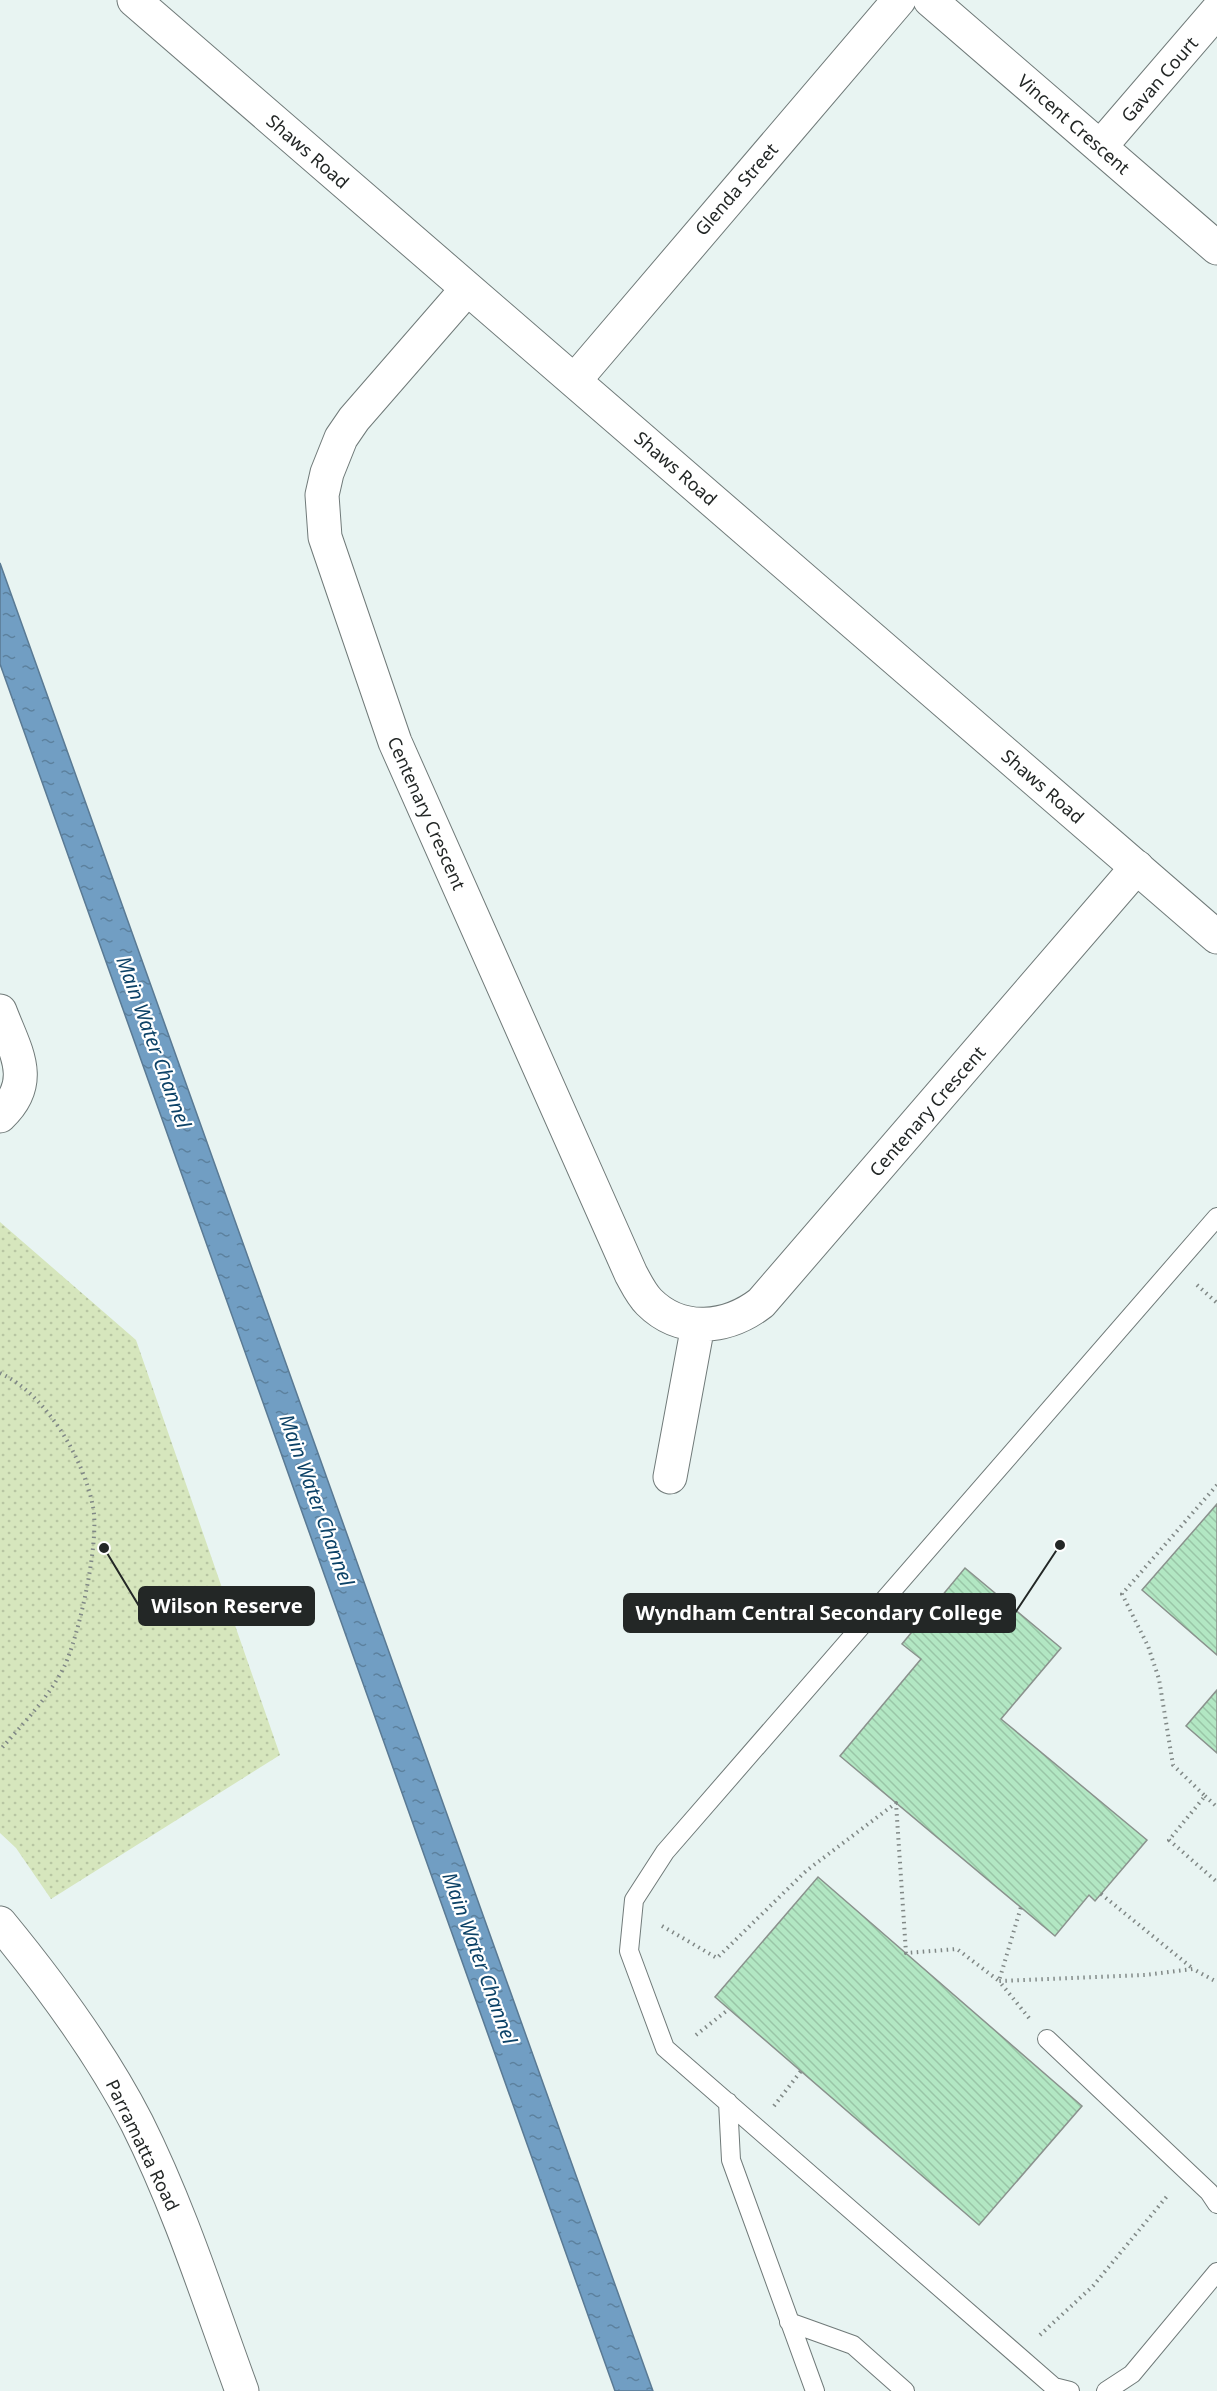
<svg xmlns="http://www.w3.org/2000/svg" width="1217" height="2391" viewBox="0 0 1217 2391" font-family="'Noto Sans',sans-serif">
<defs>
<pattern id="grass-dots" width="8" height="8" patternUnits="userSpaceOnUse" patternTransform="scale(1.5)"><rect width="8" height="8" fill="#d6e6bd"/><path d="M2 2h.1M6 6h.1" fill="none" stroke="#b7c5a2" stroke-width="1.8" stroke-linecap="round"/></pattern>
<pattern id="water-ripples" width="26" height="14" patternUnits="userSpaceOnUse" patternTransform="scale(1.5)"><rect width="26" height="14" fill="#719ec3"/><path d="M2 4q2-2 4 0t4 0M15 11q2-2 4 0t4 0" fill="none" stroke="#5c819e"/></pattern>
<pattern id="building-back-hatch" width="6" height="6" patternUnits="userSpaceOnUse" patternTransform="scale(1.5)"><rect width="6" height="6" fill="#b2e7c3"/><path d="M-1 5l2 2M0 0l6 6M5-1l2 2" fill="none" stroke="#99c6a7"/></pattern>
</defs>
<rect width="100%" height="100%" fill="#e8f4f2"/>
<!-- grass -->
<path fill="url(#grass-dots)" d="M0 1222 136 1340 280 1755 51 1899 16 1848 0 1833Z"/>
<!-- water -->
<path fill="url(#water-ripples)" stroke="#5a7a94" stroke-width="1.5" d="M0 563 653 2391H615L0 664Z"/>
<!-- building -->
<path fill="url(#building-back-hatch)" stroke="#8a928d" stroke-width="1.5" d="M1217 1504V1655L1142 1590Z
M965 1568 1061 1648 1001 1719 1147 1840 1095 1901 1089 1895 1055 1936 840 1756 921 1659 902 1644Z
M1217 1690V1753L1186 1726Z
M818 1877 1082 2106 979 2225 715 1997Z"/>
<g fill="none" stroke-linecap="round" stroke-linejoin="round">
<!-- lane casing -->
<g stroke="#707a79" stroke-width="20">
<path id="lane" d="M1047 2039 1209 2192 1217 2204
M728 2102 731 2160 815 2391
M789 2322 853 2345 905 2391
M1070 2391 1054 2387 665 2048 629 1951 634 1900 665 1852 1217 1217
M1106 2391 1132 2374 1217 2272"/>
</g>
<!-- street casing -->
<g stroke="#707a79" stroke-width="35">
<path id="street" d="M930 0 1217 248
M1100 147 1217 11
M467 289 354 419 341 438 327 473 322 495 325 537 395 742 631 1274C636 1283 641 1294 649 1302 681 1334 727 1329 761 1303L1137 867
M575 380 899 0
M0 1011C15 1051 37 1081 0 1116
M670 1477 698 1325
M0 1923C51 1985 100 2051 137 2123 180 2209 209 2301 242 2391"/>
</g>
<!-- secondary casing -->
<g stroke="#707a79" stroke-width="35">
<path id="secondary" d="M134 0 1217 937"/>
</g>
<!-- path -->
<path stroke="#808886" stroke-width="4" stroke-dasharray="1.5 4.5" stroke-linecap="butt" d="M1197 1285 1217 1303
M0 1373C46 1394 84 1459 93 1507 100 1541 79 1636 64 1667 49 1697 22 1725 0 1750
M1217 1485 1122 1594 1148 1646 1159 1679 1173 1765 1205 1796 1169 1840 1217 1882
M1205 1796 1217 1807
M1101 1894 1192 1968
M662 1926 717 1958 806 1871 896 1803 906 1953 957 1949 999 1981 1021 1907
M1029 2018 999 1981 1145 1975 1193 1969 1217 1982
M696 2035 729 2009
M774 2106 801 2071
M1040 2335 1093 2286 1168 2195"/>
<!-- lane -->
<use href="#lane" stroke="#fff" stroke-width="18"/>
<!-- street -->
<use href="#street" stroke="#fff" stroke-width="33"/>
<!-- secondary -->
<use href="#secondary" stroke="#fff" stroke-width="33"/>
</g>
<g text-anchor="middle" dominant-baseline="central" stroke-width="4.5" stroke-linejoin="round" paint-order="stroke">
<!-- street labels -->
<g font-size="18" fill="#232726" stroke="#fff">
<text transform="translate(1159 79) rotate(-49)">Gavan Court</text>
<text transform="translate(1074 124) rotate(41)">Vincent Crescent</text>
<text transform="translate(308 151) rotate(41)">Shaws Road</text>
<text transform="translate(736 189) rotate(-49)">Glenda Street</text>
<text transform="translate(676 468) rotate(41)">Shaws Road</text>
<text transform="translate(1043 786) rotate(41)">Shaws Road</text>
<text transform="translate(427 813) rotate(66)">Centenary Crescent</text>
<text transform="translate(927 1111) rotate(-49)">Centenary Crescent</text>
<text transform="translate(143 2145) rotate(64)">Parramatta Road</text>
</g>
<!-- water labels -->
<g font-size="20" font-style="italic" fill="#0c4267" stroke="#fff">
<text transform="translate(154 1042) rotate(70)">Main Water Channel</text>
<text transform="translate(317 1500) rotate(70)">Main Water Channel</text>
<text transform="translate(480 1958) rotate(70)">Main Water Channel</text>
</g>
</g>
<!-- callouts -->
<path fill="none" stroke="#232726" stroke-width="2" d="M104 1548L139 1606M1060 1545L1015 1613"/>
<g fill="#232726" stroke="#fff" stroke-width="2">
<circle cx="104" cy="1548" r="6"/>
<circle cx="1060" cy="1545" r="6"/>
</g>
<g fill="#232726" stroke="#232726" stroke-width="2">
<rect x="139" y="1587" width="175" height="38" rx="6"/>
<rect x="624" y="1594" width="391" height="38" rx="6"/>
</g>
<g font-size="20" text-anchor="middle" font-weight="bold" fill="#fff">
<text x="227" y="1613">Wilson Reserve</text>
<text x="819" y="1620">Wyndham Central Secondary College</text>
</g>
</svg>
